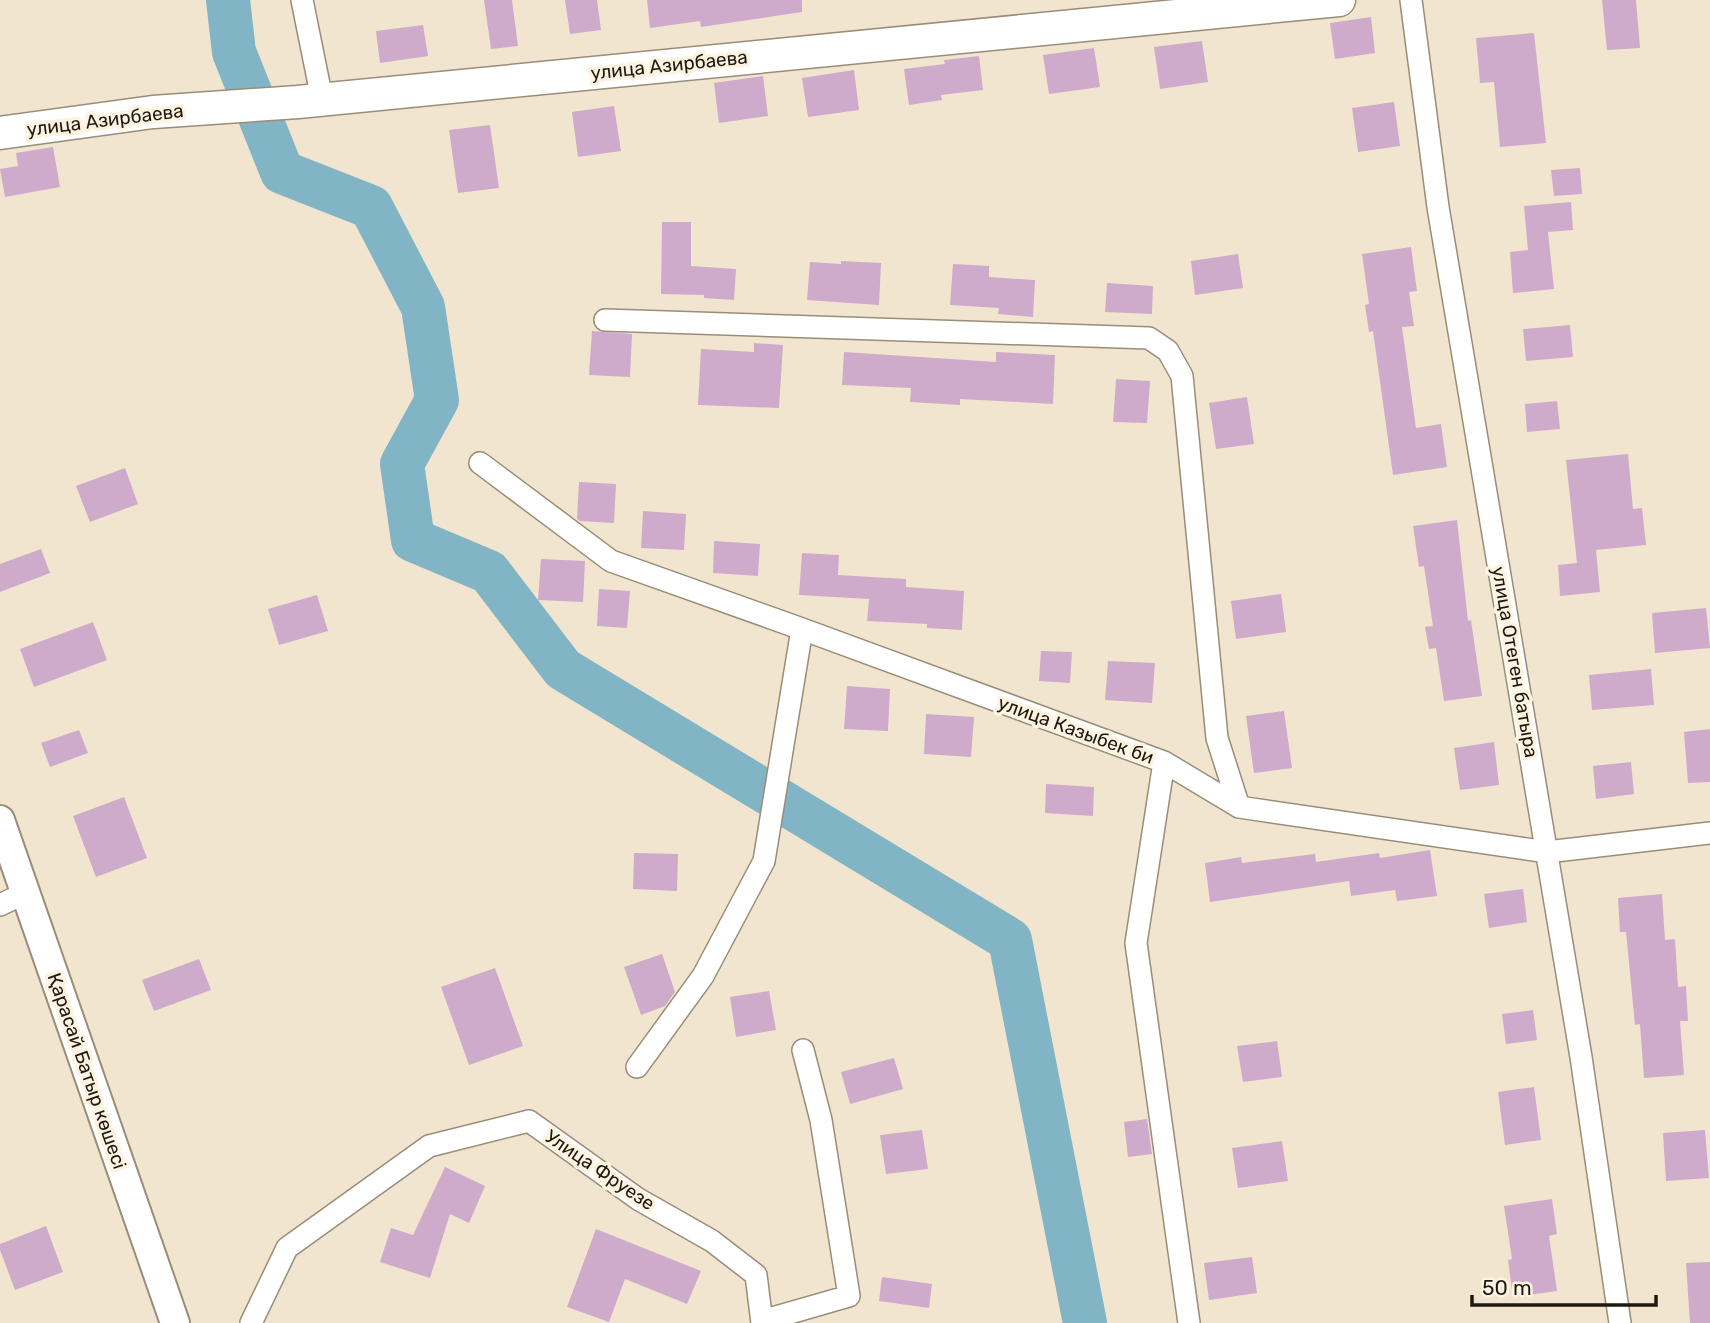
<svg xmlns="http://www.w3.org/2000/svg" width="1710" height="1323" viewBox="0 0 1710 1323" font-family="Rubik,sans-serif">
<rect width="100%" height="100%" fill="#f2e5cf"/>
<g fill="none" stroke-linecap="round" stroke-linejoin="round">
<!-- river -->
<path stroke="#81b5c5" stroke-width="44" d="M228 0 234 52 282 172 371 207 423 307 437 400 402 464 413 540 489 572 563 669 1010 940 1085 1323"/>
</g>
<!-- building -->
<path fill="#ceabcb" d="M484 0H512L518 46 491 49Z
M565 0H597L601 30 570 34Z
M647 0H802V12L701 27 700 21 650 28Z
M1602 0H1636L1640 48 1607 50Z
M1371 17 1375 53 1335 59 1330 23Z
M423 25 428 56 380 63 376 31Z
M1534 33 1546 143 1500 147 1494 82 1480 83 1476 38Z
M1202 41 1208 82 1160 89 1154 47Z
M1094 48 1100 87 1049 94 1043 55Z
M979 56 983 90 941 95 942 100 909 105 904 69 945 64 944 60Z
M854 70 859 110 808 117 802 78Z
M763 76 768 116 719 123 714 83Z
M1394 102 1400 146 1358 152 1352 108Z
M614 106 621 151 578 157 572 112Z
M490 125 499 188 458 193 449 130Z
M53 147 60 187 5 197 0 169 18 166 16 153Z
M1580 168 1582 194 1554 196 1551 170Z
M1571 202 1573 230 1548 232 1554 289 1513 293 1510 252 1528 250 1524 206Z
M662 222H691V266L736 269 734 300 704 298V295L661 294Z
M1411 247 1417 291 1409 292 1414 326 1402 327 1416 428 1441 424 1447 467 1393 475 1373 331 1369 332 1365 305 1369 304 1362 254Z
M1238 254 1243 288 1195 295 1191 261Z
M841 261 881 263 879 305 807 300 810 262 841 264Z
M953 264 989 266V277L1035 280 1033 317 998 314 999 308 950 305Z
M1107 283 1153 286 1152 314 1105 312Z
M1570 325 1573 357 1526 361 1523 329Z
M592 331 632 334 630 377 589 375Z
M754 343 783 345 779 408 698 405 701 349 754 352Z
M844 352 996 362V352L1055 355 1053 404 960 399V405L910 402 911 388 842 385Z
M1116 379 1150 381 1147 423 1113 422Z
M1247 397 1254 444 1216 449 1209 403Z
M1557 401 1560 429 1527 432 1525 404Z
M1628 454 1633 509 1642 508 1646 545 1596 550 1600 592 1560 596 1558 565 1577 563 1566 460Z
M125 468 138 504 90 522 76 486Z
M579 482 616 484 614 523 580 521 577 519Z
M643 511 686 514 684 550 641 548Z
M1457 520 1468 621 1471 620 1482 696 1444 701 1436 648 1429 649 1425 627 1433 626 1424 566 1419 567 1413 526Z
M714 541 760 544 758 576 713 573Z
M41 549 50 573 0 592V564Z
M802 553 839 555 838 575 906 579V587L964 591 962 630 927 628V624L867 621 869 599 799 595Z
M541 559 585 561 583 602 538 600Z
M599 589 630 591 627 628 597 626Z
M1281 594 1286 632 1236 639 1231 601Z
M317 595 328 631 279 645 268 609Z
M1706 608 1710 648 1655 653 1652 613Z
M93 622 107 660 34 687 20 649Z
M1041 651 1072 652 1070 683 1039 681Z
M1108 661 1155 663 1152 703 1105 700Z
M1651 669 1654 705 1592 710 1589 675Z
M847 686 890 689 888 731 844 729Z
M1284 711 1292 768 1254 773 1246 716Z
M926 714 974 717 971 757 924 754Z
M1710 729V782L1688 783 1684 732Z
M79 730 88 753 50 767 41 743Z
M1494 742 1499 785 1460 790 1454 748Z
M1631 762 1634 794 1596 799 1593 766Z
M1046 784 1094 787 1093 816 1045 813Z
M124 797 147 858 96 877 73 816Z
M1430 850 1437 896 1397 901 1395 890 1351 896 1349 881 1210 902 1205 863 1241 857 1242 863 1315 854 1316 862 1379 853 1380 858Z
M634 853 678 854 677 891 633 889Z
M1523 889 1527 922 1489 928 1484 894Z
M1662 894 1665 940 1675 939 1678 987 1686 986 1688 1021H1680L1684 1075 1644 1078 1640 1024 1635 1025 1626 932H1620L1618 898Z
M662 954 675 992 665 1006 641 1015 624 967Z
M199 959 211 990 154 1011 142 980Z
M495 968 523 1046 469 1065 441 987Z
M769 991 776 1030 736 1037 730 997Z
M1533 1010 1537 1040 1506 1044 1502 1014Z
M1277 1041 1282 1077 1243 1082 1237 1046Z
M894 1058 903 1089 850 1104 841 1072Z
M1534 1087 1541 1140 1505 1145 1498 1092Z
M1147 1119 1152 1154 1128 1157 1124 1122Z
M922 1130 928 1169 886 1174 880 1135Z
M1705 1130 1709 1178 1666 1181 1663 1133Z
M1282 1141 1288 1181 1238 1188 1232 1148Z
M445 1167 485 1186 469 1223 450 1214 430 1278 380 1262 391 1228 413 1235Z
M1552 1199 1557 1234 1549 1236 1557 1291 1513 1297 1508 1260 1512 1259 1504 1206Z
M46 1226 63 1272 15 1290 0 1250V1244Z
M596 1229 701 1271 687 1304 625 1279 609 1322 567 1307Z
M1252 1257 1257 1293 1209 1300 1204 1263Z
M1710 1262V1323H1690L1686 1263Z
M882 1277 932 1284 929 1308 879 1301Z"/>
<g fill="none" stroke-linecap="round" stroke-linejoin="round">
<!-- minor casing -->
<g stroke="#998d78" stroke-width="24">
<path id="minor" d="M302 0 322 99
M1411 0 1438 207 1581 1057 1620 1323
M605 320 1149 338 1168 351 1182 376 1217 738 1239 807
M480 463 611 561 802 629 1164 762 1239 807 1547 852 1710 833
M1164 762 1136 943 1189 1323
M0 905 25 893
M637 1067 703 976 764 861 802 629
M762 1321 849 1296 821 1120 803 1050
M251 1323 287 1248 429 1146 529 1121 638 1199 712 1241 756 1275 762 1323"/>
</g>
<!-- secondary casing -->
<g stroke="#998d78" stroke-width="32">
<path id="secondary" d="M0 820 175 1323"/>
</g>
<!-- primary casing -->
<g stroke="#998d78" stroke-width="35">
<path id="primary" d="M0 133 153 112 298 102 1339 0"/>
</g>
<!-- minor -->
<use href="#minor" stroke="#fff" stroke-width="21"/>
<!-- secondary -->
<use href="#secondary" stroke="#fff" stroke-width="28"/>
<!-- primary -->
<use href="#primary" stroke="#fff" stroke-width="32"/>
</g>
<g text-anchor="middle" dominant-baseline="central" stroke-width="7" stroke-linejoin="round" paint-order="stroke">
<!-- street labels -->
<g font-size="19" fill="#1e1911" stroke="#fdf3e1">
<text transform="translate(669 65) rotate(-6)">улица Азирбаева</text>
<text transform="translate(105 120) rotate(-7)">улица Азирбаева</text>
<text transform="translate(1515 662) rotate(80)">улица Отеген батыра</text>
<text transform="translate(1076 730) rotate(20)">улица Казыбек би</text>
<text transform="translate(87 1071) rotate(71)">Қарасай Батыр көшесі</text>
<text transform="translate(600 1170) rotate(34)">Улица Фруезе</text>
</g>
</g>
<!-- scale -->
<path d="M1472 1295v10h184v-10" fill="none" stroke="#1e1911" stroke-width="3.5"/>
<text x="1482" y="1295" font-size="21" fill="#1e1911" stroke="#fdf3e1" stroke-width="5" paint-order="stroke">50 m</text>
</svg>
